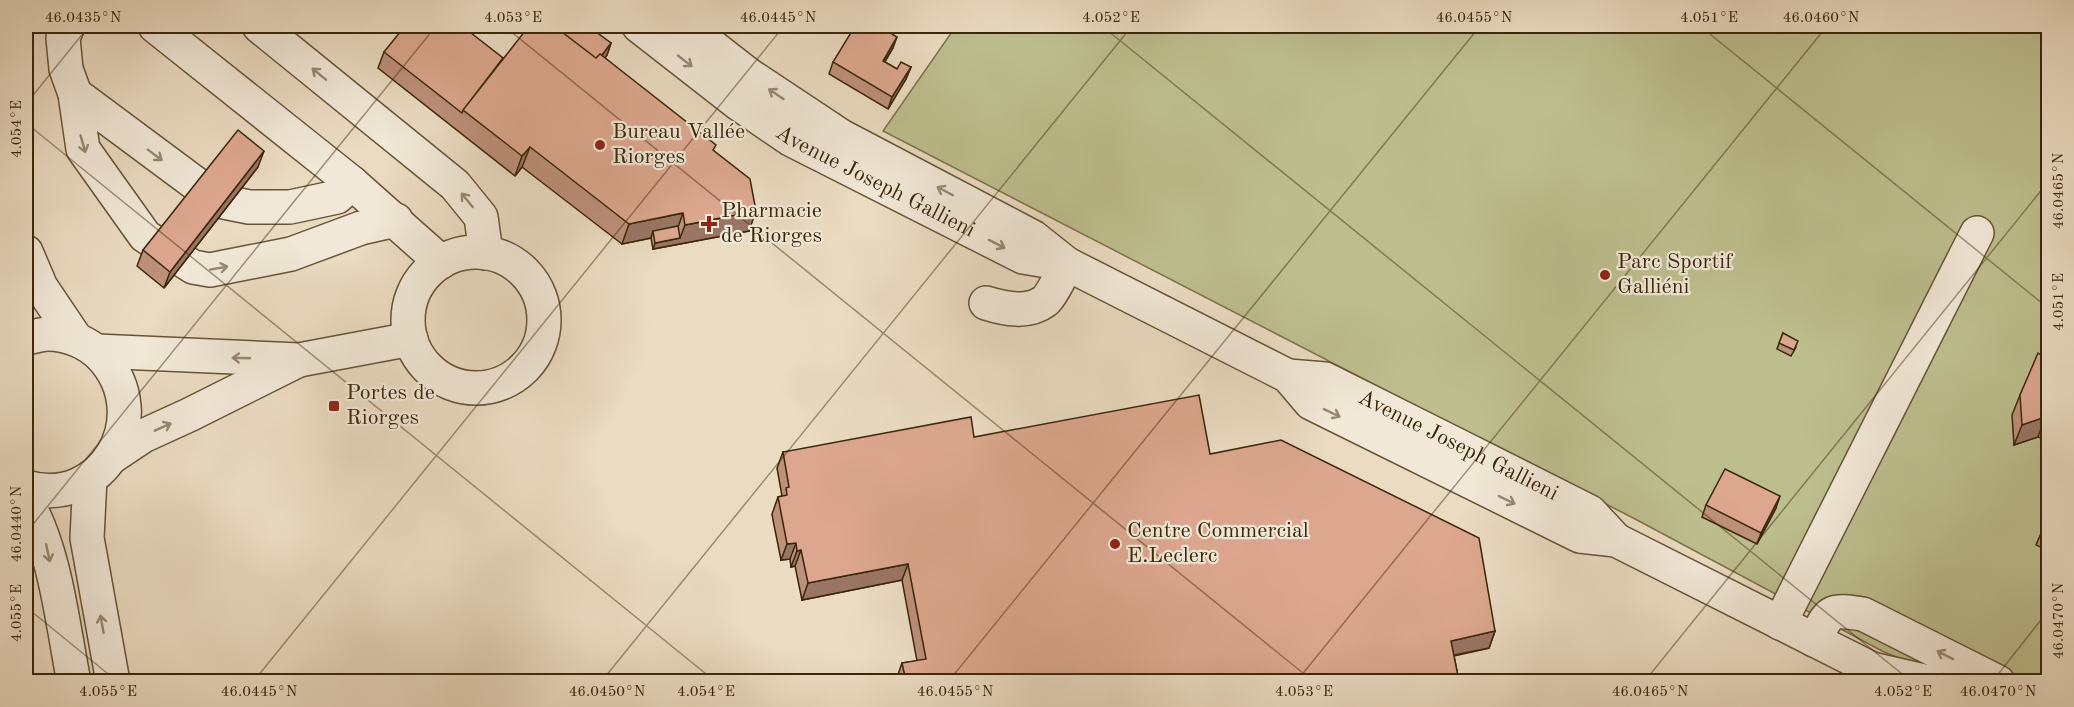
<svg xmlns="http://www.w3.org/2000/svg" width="2074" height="707" viewBox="0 0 2074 707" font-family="'Old Standard TT',serif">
<rect width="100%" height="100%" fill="#eadbc1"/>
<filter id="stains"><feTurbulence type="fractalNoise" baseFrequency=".00333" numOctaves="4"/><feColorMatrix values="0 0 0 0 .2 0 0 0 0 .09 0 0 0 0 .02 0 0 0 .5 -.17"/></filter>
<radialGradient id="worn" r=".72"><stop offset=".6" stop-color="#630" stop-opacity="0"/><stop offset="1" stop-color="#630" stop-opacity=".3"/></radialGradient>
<!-- green -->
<path fill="#bdbe8e" stroke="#7c724b" stroke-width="1.5" d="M956 26H2048V681H1952L1882 651 1637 520 883 131Z"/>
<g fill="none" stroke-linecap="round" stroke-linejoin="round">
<!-- minor casing -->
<g stroke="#665436" stroke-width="36">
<g id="minor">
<path d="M68 26 63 38 66 69 75 94 83 149 145 236 193 267 210 270 291 254 361 228 396 220"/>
<path d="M155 26 352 183 441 262"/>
<path d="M259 26 455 185 481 217 486 253"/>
<path id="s1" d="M639 26 739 104 790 139 1023 257 1047 261"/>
<path d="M686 26 749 75 841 136 1033 237 1067 264 1288 376 1311 403 1580 536 1616 540 1872 669 1886 682"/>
<path d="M75 94 219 201 249 207H290L337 197 352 183"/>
<path d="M26 252 41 287 76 339"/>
<circle cx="476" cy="320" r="68"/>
<path d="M986 303C1005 309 1028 314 1045 301 1053 294 1061 274 1067 264"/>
<path d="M26 338C33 337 41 334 48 334 68 334 89 343 102 357 157 417 102 510 26 487"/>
<path d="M96 351 299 360 411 339"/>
<path id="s2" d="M1288 376 1325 379 1461 447 1590 512 1616 540"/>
<path d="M113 456 143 436 189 415 297 361"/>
<path d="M90 478 87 538 113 682"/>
<path d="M26 500C56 553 62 622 74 682"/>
<path d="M1780 623 1977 233"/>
<path d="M1814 640C1831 610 1828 609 1863 614L1998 682"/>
<path d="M1872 669 1929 682"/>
</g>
</g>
<!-- minor -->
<use href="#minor" stroke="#f1e8d7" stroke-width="33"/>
</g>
<!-- wall -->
<path fill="#bd907a" stroke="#3a2708" stroke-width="1.5" d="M883 28 893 48 885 62 897 69 911 67 906 79 888 109 829 74 833 62Z
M611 43 607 55 605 58 714 151 749 231 653 249 651 238 622 244 522 167 515 176 378 68 384 52 503 58Z
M258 167 164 288 137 266 143 250Z
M1783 333 1796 347 1791 356 1777 349Z
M2049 348V441L2038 437 2014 445 2012 415 2020 395 2044 357Z
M974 437 1210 454 1495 631 1489 648 1454 656 1459 681H897L896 680 902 663 917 661 902 580 802 600 795 566 791 567 790 559 781 560 773 520 772 514 778 497 782 496 777 468 783 452Z
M1706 505 1776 508 1757 544 1702 517Z
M2049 515V551L2036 545Z"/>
<!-- shaded-wall -->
<path fill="#9a7563" stroke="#3a2708" stroke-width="1.5" d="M897 37 893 48 878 72 883 61Z
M611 43 607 55 589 78 593 67Z
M911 67 906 79 888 109 892 97Z
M530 147 522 167 515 176 522 156Z
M264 151 258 167 164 288 170 272Z
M756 211 749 231 653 249 655 243 680 238 685 225Z
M683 213 676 233 653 231 651 238 622 244 629 224Z
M2045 417 2038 437 2014 445 2022 425Z
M1780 496 1776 508 1757 544 1761 533Z
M796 543 790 559 781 560 787 544Z
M801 550 795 566 791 567 797 551Z
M908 564 902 580 802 600 808 583Z
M1495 631 1489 648 1445 657 1451 641Z"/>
<!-- building -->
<path fill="#dca78e" stroke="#3a2708" stroke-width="1.5" d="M405 26H462L503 58 463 110 462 113 384 52Z
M529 26H554L596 58 600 54 716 145 713 150 750 179 756 211 685 225 683 213 629 224 530 147 522 156 463 110Z
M554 26H588L611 43 602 55 600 54 596 58Z
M855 26H879L897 37 883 61 897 69 901 62 911 67 892 97 833 62Z
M238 130 264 151 170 272 143 250Z
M678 226 680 238 655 243 653 231Z
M1783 333 1798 341 1794 350 1779 343Z
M2049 348V418L2045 417 2022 425 2020 395 2038 353 2044 357Z
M1199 395 1210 454 1281 440 1479 538 1495 631 1451 641 1459 681H906L902 663 926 659 908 564 808 583 801 550 797 551 796 543 787 544 778 497 787 495 786 488 789 487 783 452 971 417 974 437Z
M1725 469 1780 496 1761 533 1706 505Z
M2049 515V527L2044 525Z"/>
<!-- one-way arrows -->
<defs><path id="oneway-shaft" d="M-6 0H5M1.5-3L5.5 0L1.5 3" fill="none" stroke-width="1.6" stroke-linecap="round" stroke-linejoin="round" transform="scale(1.5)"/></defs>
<g stroke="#968870">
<use href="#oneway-shaft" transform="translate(685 61) rotate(38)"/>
<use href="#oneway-shaft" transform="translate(319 74) rotate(-141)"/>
<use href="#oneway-shaft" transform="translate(776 94) rotate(-146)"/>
<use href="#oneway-shaft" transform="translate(83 144) rotate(74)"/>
<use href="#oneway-shaft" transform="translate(155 155) rotate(37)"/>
<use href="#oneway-shaft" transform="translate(945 191) rotate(-152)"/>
<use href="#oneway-shaft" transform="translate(467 200) rotate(-129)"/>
<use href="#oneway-shaft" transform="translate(997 244) rotate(27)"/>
<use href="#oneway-shaft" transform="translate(219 268) rotate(-10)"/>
<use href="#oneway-shaft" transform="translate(241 358) rotate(-178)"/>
<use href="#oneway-shaft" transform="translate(1332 413) rotate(26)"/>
<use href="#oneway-shaft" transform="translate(163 427) rotate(-24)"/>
<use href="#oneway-shaft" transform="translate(1507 500) rotate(26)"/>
<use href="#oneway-shaft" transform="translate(48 553) rotate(78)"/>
<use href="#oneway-shaft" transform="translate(102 624) rotate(-100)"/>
<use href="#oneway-shaft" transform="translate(1945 655) rotate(-153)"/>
</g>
<!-- ticks -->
<path fill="none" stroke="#3a2708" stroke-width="1.5" stroke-opacity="0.45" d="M504 26 1314 682M1102 26 1912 682M1700 26 2048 308M26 104 89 26M26 123 716 682M26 533 436 26M26 607 118 682M253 682 784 26M601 682 1132 26M948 682 1480 26M1296 682 1827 26M1644 682 2048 182M1992 682 2048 611"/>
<!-- markers -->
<g fill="#8f2418" stroke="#f1e8d7" stroke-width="2">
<circle cx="600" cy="145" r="6"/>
<path d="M706 215h6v6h6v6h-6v6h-6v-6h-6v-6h6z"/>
<circle cx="1605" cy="275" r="6"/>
<rect x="328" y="400" width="12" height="12" rx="3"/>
<circle cx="1115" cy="544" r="6"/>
</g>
<g text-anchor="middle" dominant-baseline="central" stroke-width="4.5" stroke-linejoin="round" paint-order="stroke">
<!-- poi labels -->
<g font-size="22" fill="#3a2708" stroke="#f1e8d7" text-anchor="start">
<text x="612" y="132">Bureau Vallée<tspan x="612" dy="25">Riorges</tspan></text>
<text x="721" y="211">Pharmacie<tspan x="721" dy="25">de Riorges</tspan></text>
<text x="1617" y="262">Parc Sportif<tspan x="1617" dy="25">Galliéni</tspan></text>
<text x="346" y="393">Portes de<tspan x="346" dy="25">Riorges</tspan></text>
<text x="1127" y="531">Centre Commercial<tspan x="1127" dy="25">E.Leclerc</tspan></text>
</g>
<!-- street labels -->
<g font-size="22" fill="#3a2708" stroke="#f1e8d7">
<text stroke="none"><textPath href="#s1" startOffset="284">Avenue Joseph Gallieni</textPath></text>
<text stroke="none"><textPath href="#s2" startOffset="186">Avenue Joseph Gallieni</textPath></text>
</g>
</g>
<!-- margin -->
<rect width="2074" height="707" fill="none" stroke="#eadbc1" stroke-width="66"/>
<rect x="33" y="33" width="2008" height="641" fill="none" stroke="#3a2708" stroke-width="2"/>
<g font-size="15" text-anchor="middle" fill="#3a2708">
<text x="83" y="22">46.0435°N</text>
<text x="513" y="22">4.053°E</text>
<text x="778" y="22">46.0445°N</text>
<text x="1111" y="22">4.052°E</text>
<text x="1474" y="22">46.0455°N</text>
<text x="1709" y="22">4.051°E</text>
<text x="1821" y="22">46.0460°N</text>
<text transform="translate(16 129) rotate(-90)" y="5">4.054°E</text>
<text transform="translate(2058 191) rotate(-90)" y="5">46.0465°N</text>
<text transform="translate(2058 302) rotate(-90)" y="5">4.051°E</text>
<text transform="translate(16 524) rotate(-90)" y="5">46.0440°N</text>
<text transform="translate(16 613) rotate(-90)" y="5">4.055°E</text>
<text transform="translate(2058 621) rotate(-90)" y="5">46.0470°N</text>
<text x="108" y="696">4.055°E</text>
<text x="259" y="696">46.0445°N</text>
<text x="607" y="696">46.0450°N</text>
<text x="706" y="696">4.054°E</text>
<text x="955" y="696">46.0455°N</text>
<text x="1304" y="696">4.053°E</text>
<text x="1650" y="696">46.0465°N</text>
<text x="1903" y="696">4.052°E</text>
<text x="1998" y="696">46.0470°N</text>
</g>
<rect width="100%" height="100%" filter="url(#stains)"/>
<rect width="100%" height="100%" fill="url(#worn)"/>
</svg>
